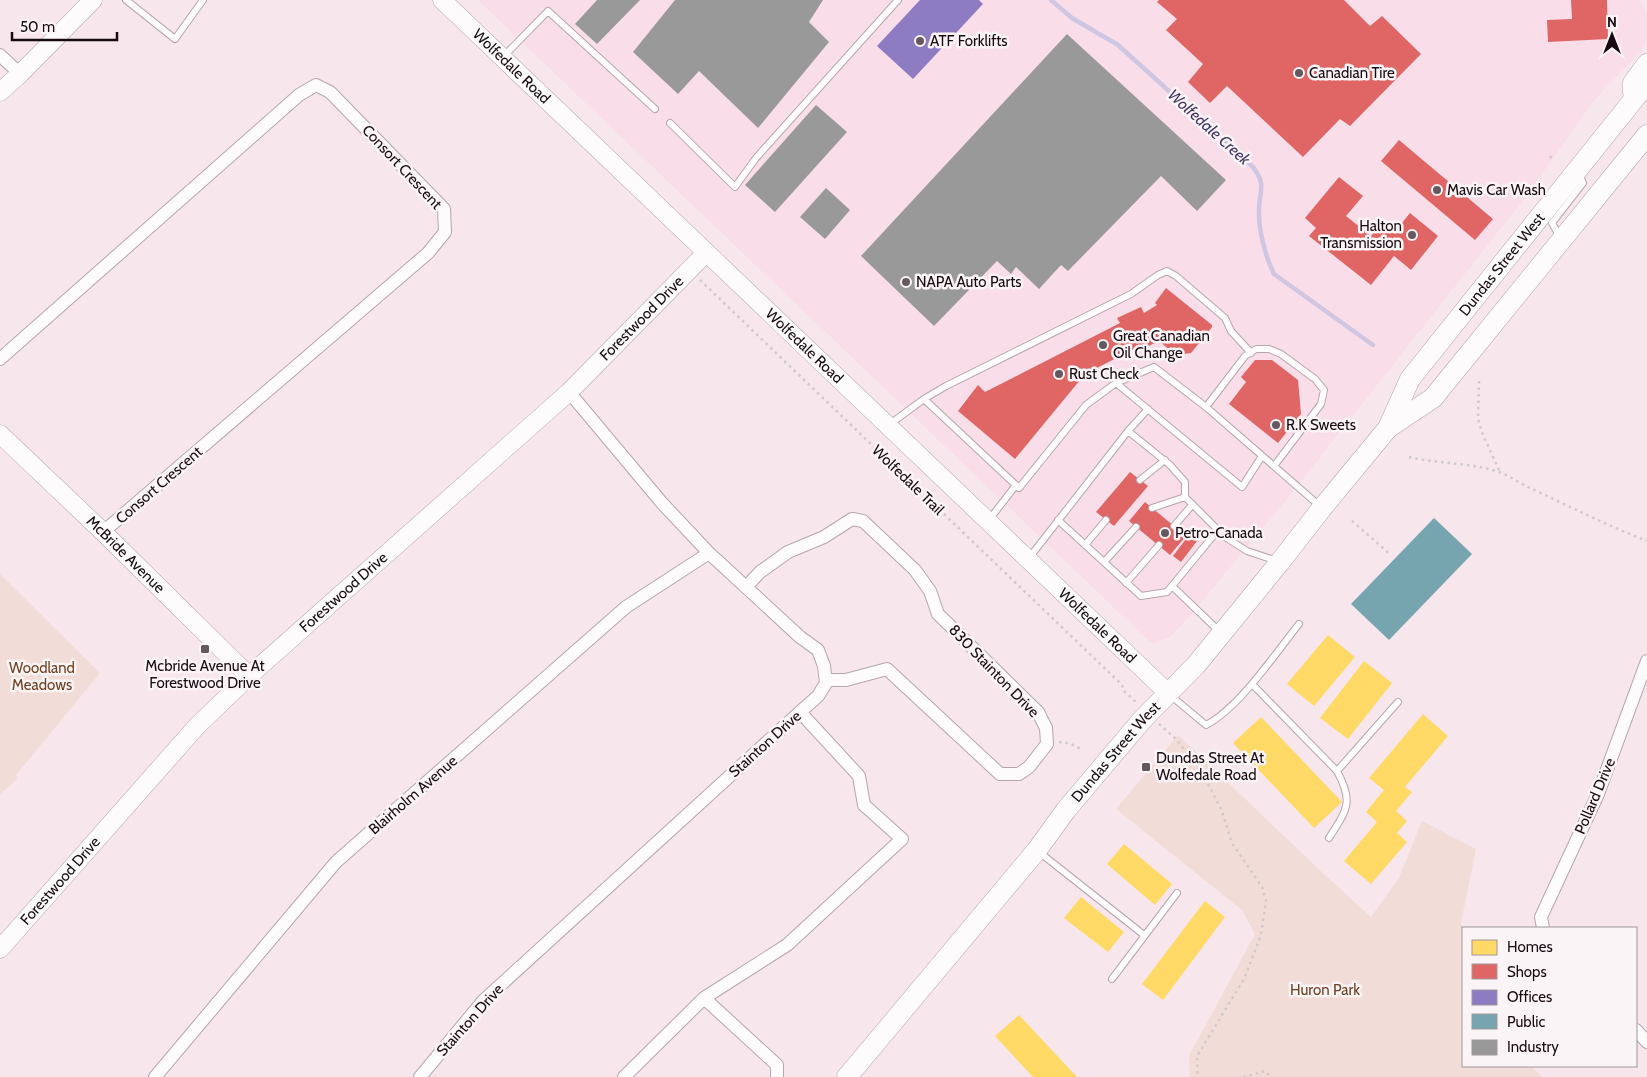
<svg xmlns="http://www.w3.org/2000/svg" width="1647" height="1077" viewBox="0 0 1647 1077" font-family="Cabin,sans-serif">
<rect width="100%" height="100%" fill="#f7e6ec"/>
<!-- built -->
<path fill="#f9dde8" d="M478 0H1639L1647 13V38L1641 52 1602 91 1587 110 1524 199 1290 495 1190 616 1170 637 1154 643 1149 641Z"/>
<!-- green -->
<path fill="#f2dcd7" d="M0 574 100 673 16 775 18 778 0 794Z
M1178 735 1326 876 1371 917 1399 878 1422 821 1476 849 1461 923 1463 931V1066H1531L1542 1077H1190L1189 1056 1255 934 1242 910 1116 809Z"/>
<!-- homes -->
<path fill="#ffd966" d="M1328 635 1355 657 1314 706 1287 684Z
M1364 661 1392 683 1348 739 1320 718Z
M1423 714 1448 736 1405 787 1412 792 1396 811 1407 821 1397 833 1407 842 1371 884 1344 861 1377 822 1366 812 1384 790 1369 778Z
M1261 717 1342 802 1314 828 1233 743Z
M1124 844 1172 884 1155 905 1107 864Z
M1081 897 1124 932 1108 952 1064 918Z
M1205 901 1225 917 1163 1000 1142 984Z
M1019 1015 1077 1077H1033L995 1036Z"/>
<!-- shops -->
<path fill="#e06666" d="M1159 0H1344L1370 26 1382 16 1421 54 1350 126 1340 119 1303 157 1227 86 1210 103 1188 82 1203 64 1166 30 1177 19 1157 2Z
M1571 0H1607L1608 39 1548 42 1547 20 1572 19Z
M1399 140 1493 219 1475 240 1381 161Z
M1339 177 1363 196 1346 216 1371 236 1377 229 1382 233 1390 223 1397 229 1410 213 1438 236 1411 270 1394 256 1371 285 1309 236 1316 228 1305 218Z
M1166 288 1212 325V327L1191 353 1176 355 1159 341 1136 352 1134 349 1085 374 1015 459 958 411 978 385 985 392 1120 323 1117 318 1141 307 1144 313 1157 305 1155 303Z
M1255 360H1272L1298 380 1301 414 1278 443 1229 404 1246 382 1241 377Z
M1130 472 1148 486 1114 526 1096 512Z
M1145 502 1186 536 1170 555 1129 521Z
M1189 535 1197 541 1181 562 1173 556Z"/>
<!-- offices -->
<path fill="#8e7cc3" d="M920 0H979L983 4 913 79 877 46Z"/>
<!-- public -->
<path fill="#76a5af" d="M1434 518 1472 554 1389 640 1351 604Z"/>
<!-- industry -->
<path fill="#999" d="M597 0H640L597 44 575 24Z
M675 0H823L809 22 829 42 758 128 699 71 678 94 633 52Z
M1067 34 1226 180 1197 211 1161 176 1068 271 1061 265 1039 289 1016 267 1011 274 997 261 934 326 861 256Z
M816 105 847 132 775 212 745 185Z
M826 188 850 210 825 239 800 217Z"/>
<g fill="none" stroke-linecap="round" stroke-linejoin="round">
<!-- stream -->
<path stroke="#cfc6e2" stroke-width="4.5" d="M1051 0 1072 18 1118 45 1253 167C1268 187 1258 191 1259 214 1259 232 1266 258 1274 274L1373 345"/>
<!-- lane casing -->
<g stroke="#b5a7ad" stroke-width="8">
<path id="lane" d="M126 0 175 39 203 0
M503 57 548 11 655 109
M670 123 735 187 756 158 898 0
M1560 237 1552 223 1583 183 1579 173
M1116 383 1154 367 1206 407 1321 507
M924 399 1019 488 1086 405 1116 383 1242 487 1262 456
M1206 407 1245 356 1256 349H1269L1281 354 1315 379 1324 390 1321 404 1274 466
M890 424 924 399 946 386 1131 294 1158 275 1167 271 1176 276 1225 318 1231 331 1251 353
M1128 431 1148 409
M1140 480 1165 460
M1152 508 1185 497
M989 520 1016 485
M1058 520 1141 596 1167 592 1218 530
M1174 526 1192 505
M1085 545 1106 520
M1029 558 1128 431 1170 465 1185 482V497L1225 537 1247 551 1277 561
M1104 562 1136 527
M1126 583 1159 545
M1172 586 1220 632
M1252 684 1337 771C1354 802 1347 810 1329 838
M1170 695 1206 725C1239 708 1275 654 1299 624
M1337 771 1398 702
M1039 852 1144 935
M1112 979 1177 893"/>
</g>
<!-- street casing -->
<g stroke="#b5a7ad" stroke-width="14">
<path id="street" d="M0 55 20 74
M0 359 299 95 316 85 330 92 444 209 445 232 428 253 103 532
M746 587 760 572 788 552 824 537 852 519 863 521 915 570 930 591 938 614 1038 712 1046 728 1047 744 1029 767 1019 774H1000L887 669 846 680H826
M1543 928 1541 917 1598 794 1647 661
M704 998 777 1065V1077
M1636 1030 1647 1042
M155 1077 336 862 626 607 709 553
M420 1077 483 1001 800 712 818 696 826 683 824 666 818 650 800 637 709 553 662 503 569 392
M624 1077 704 998 787 945 902 839 864 805 859 776 800 712"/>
</g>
<!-- secondary casing -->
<g stroke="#b5a7ad" stroke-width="19">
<g id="secondary">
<path id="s1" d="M442 0 1168 693"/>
<path d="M0 92 20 74 93 0"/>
<path id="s2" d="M0 434 103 532 249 676"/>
<path id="s3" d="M0 949 197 726 249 676 569 392 706 253"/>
</g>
</g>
<!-- primary casing -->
<g stroke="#b5a7ad" stroke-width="21">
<g id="primary">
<path d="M1633 93V83L1647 64"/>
<path d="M1388 428 1433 398 1647 135"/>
<path id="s4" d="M847 1077 1037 850 1066 810 1142 720 1196 665 1280 562 1322 508 1388 428 1410 379 1647 83"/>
</g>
</g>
<!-- path -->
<path stroke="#d0cacd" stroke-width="2.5" stroke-dasharray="2.5 4" stroke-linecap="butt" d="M1550 158 1554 153
M700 280 1120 683 1124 688V691L1137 703
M1479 381 1478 419 1483 435 1500 472
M1409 457C1438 464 1469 462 1499 472 1510 476 1521 484 1532 489 1571 507 1608 526 1647 541
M1352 521 1391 555
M1159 724 1176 739 1203 774 1222 811 1232 843 1262 887 1266 901 1261 935 1244 979 1197 1056 1198 1077
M1059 742 1069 743 1081 749
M1243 1077 1265 1071 1271 1077"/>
<!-- lane -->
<use href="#lane" stroke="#fefbfc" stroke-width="6"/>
<!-- street -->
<use href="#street" stroke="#fefbfc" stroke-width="12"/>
<!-- secondary -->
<use href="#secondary" stroke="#fefbfc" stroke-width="18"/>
<!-- primary -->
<use href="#primary" stroke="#fefbfc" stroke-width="20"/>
</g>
<!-- markers -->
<g fill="#65585e" stroke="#fbf4f7" stroke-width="2">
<circle cx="920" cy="41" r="5"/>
<circle cx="1299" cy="73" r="5"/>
<circle cx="1437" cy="190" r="5"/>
<circle cx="1412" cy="235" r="5"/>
<circle cx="906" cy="282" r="5"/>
<circle cx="1103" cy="345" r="5"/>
<circle cx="1059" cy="374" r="5"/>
<circle cx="1276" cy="425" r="5"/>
<circle cx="1165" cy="533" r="5"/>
<rect x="200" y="644" width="10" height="10" rx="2.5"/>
<rect x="1141" y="762" width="10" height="10" rx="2.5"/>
</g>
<g text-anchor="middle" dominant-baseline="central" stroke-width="5" stroke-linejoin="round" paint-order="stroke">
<!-- poi labels -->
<g font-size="15" fill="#170b11" stroke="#fbf4f7" text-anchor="start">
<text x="930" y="41">ATF Forklifts</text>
<text x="1309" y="73">Canadian Tire</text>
<text x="1447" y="190">Mavis Car Wash</text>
<text x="1402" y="226" text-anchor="end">Halton<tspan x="1402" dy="17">Transmission</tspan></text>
<text x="916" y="282">NAPA Auto Parts</text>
<text x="1113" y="336">Great Canadian<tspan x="1113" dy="17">Oil Change</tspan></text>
<text x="1069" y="374">Rust Check</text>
<text x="1286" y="425">R.K Sweets</text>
<text x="1175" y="533">Petro-Canada</text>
<text x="205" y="666" text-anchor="middle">Mcbride Avenue At<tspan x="205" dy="17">Forestwood Drive</tspan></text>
<text x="1156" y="758">Dundas Street At<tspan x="1156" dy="17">Wolfedale Road</tspan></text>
</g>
<!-- street labels -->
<g font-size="15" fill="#170b11" stroke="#fbf4f7">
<text stroke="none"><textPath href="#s1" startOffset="96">Wolfedale Road</textPath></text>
<text transform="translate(402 167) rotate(47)">Consort Crescent</text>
<text stroke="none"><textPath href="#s4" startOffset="1046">Dundas Street West</textPath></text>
<text stroke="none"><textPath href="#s3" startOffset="901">Forestwood Drive</textPath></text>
<text stroke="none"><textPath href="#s1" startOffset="501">Wolfedale Road</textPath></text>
<text transform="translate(908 480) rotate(44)">Wolfedale Trail</text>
<text transform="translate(159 485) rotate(-41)">Consort Crescent</text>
<text stroke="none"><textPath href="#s2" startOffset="174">McBride Avenue</textPath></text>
<text stroke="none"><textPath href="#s3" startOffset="496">Forestwood Drive</textPath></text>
<text stroke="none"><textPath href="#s1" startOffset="906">Wolfedale Road</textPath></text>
<text transform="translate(994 671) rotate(46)">830 Stainton Drive</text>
<text transform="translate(765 744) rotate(-42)">Stainton Drive</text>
<text stroke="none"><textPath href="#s4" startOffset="422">Dundas Street West</textPath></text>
<text transform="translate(413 795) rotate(-41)">Blairholm Avenue</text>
<text transform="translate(1595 796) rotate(-67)">Pollard Drive</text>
<text stroke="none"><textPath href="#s3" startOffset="91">Forestwood Drive</textPath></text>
<text transform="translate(470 1020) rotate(-48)">Stainton Drive</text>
</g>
<!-- park labels -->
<g font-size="15" fill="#704021" stroke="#fbf4f7">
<text x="42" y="668">Woodland<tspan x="42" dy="17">Meadows</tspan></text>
<text x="1325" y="990">Huron Park</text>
</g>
<!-- water labels -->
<g font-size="16" font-style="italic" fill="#423868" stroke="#fbf4f7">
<text transform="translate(1209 127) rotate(42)">Wolfedale Creek</text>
</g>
</g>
<!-- legend -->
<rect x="1462" y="927" width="175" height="140" fill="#fbf4f7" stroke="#a0979b"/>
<rect x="1472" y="940" width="25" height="15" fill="#ffd966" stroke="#a0979b"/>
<text x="1507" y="952" font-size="15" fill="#170b11">Homes</text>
<rect x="1472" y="964" width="25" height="15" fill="#e06666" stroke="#a0979b"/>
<text x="1507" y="977" font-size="15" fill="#170b11">Shops</text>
<rect x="1472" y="990" width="25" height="15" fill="#8e7cc3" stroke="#a0979b"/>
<text x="1507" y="1002" font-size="15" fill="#170b11">Offices</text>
<rect x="1472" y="1014" width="25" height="15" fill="#76a5af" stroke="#a0979b"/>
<text x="1507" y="1027" font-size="15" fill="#170b11">Public</text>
<rect x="1472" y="1040" width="25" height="15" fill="#999999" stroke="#a0979b"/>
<text x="1507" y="1052" font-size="15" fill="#170b11">Industry</text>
<!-- north arrow -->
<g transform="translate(1612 35)" stroke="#fbf4f7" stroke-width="4" paint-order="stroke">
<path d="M0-4L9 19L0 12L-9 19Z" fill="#170b11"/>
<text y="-8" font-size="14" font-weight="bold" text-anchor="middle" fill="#170b11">N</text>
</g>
<!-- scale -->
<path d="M12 32v8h105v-8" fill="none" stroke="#170b11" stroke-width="2.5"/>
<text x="20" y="32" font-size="15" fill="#170b11" stroke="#fbf4f7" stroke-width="4" paint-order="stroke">50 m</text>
</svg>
